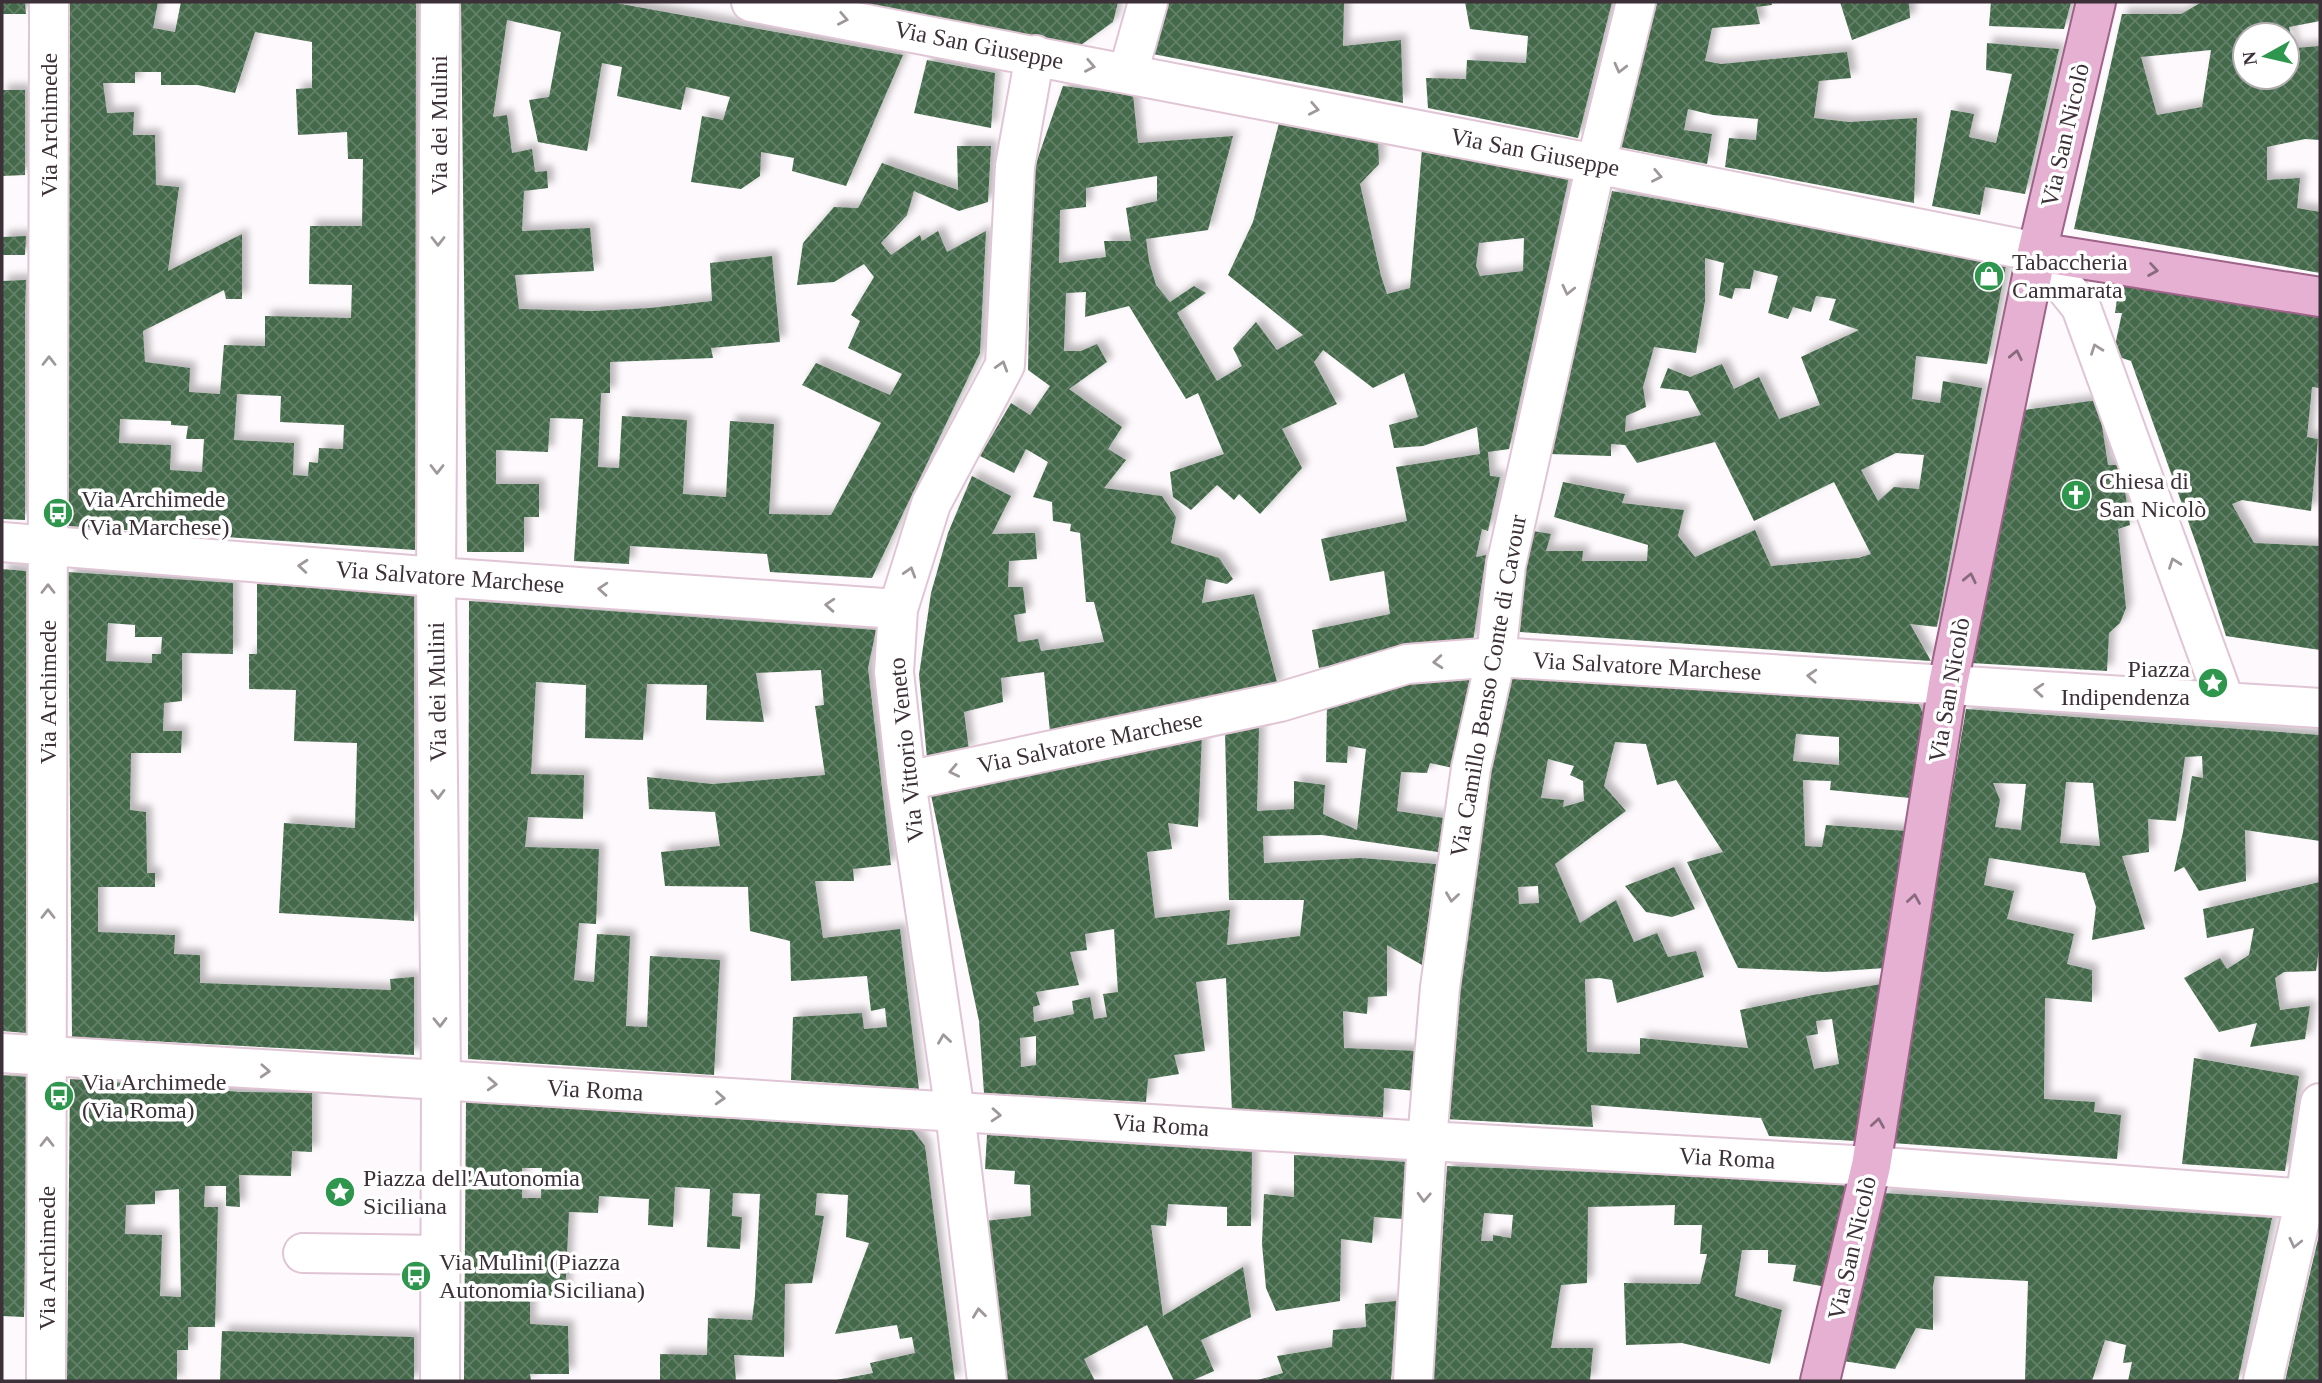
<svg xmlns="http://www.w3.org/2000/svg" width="2322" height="1383" viewBox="0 0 2322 1383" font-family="Georgia,serif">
<defs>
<pattern id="building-cross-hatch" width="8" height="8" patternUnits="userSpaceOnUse" patternTransform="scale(1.75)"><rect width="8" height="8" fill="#446b4b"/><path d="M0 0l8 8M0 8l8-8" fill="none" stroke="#648069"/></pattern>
<filter id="shadow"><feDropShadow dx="6" dy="-6" stdDeviation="3.5" flood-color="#0004"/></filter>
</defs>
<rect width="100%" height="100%" fill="#fef9fc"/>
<!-- building -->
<path fill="url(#building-cross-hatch)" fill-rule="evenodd" filter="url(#shadow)" d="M2 2H25L26 14H2Z
M70 2H158L153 28 175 32 181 2H416L415 550 67 526ZM255 32 312 42V88L296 89 298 135 347 132 348 159H363L362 226H310L309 284 352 285 351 318 265 316V346L224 345 220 394 189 392 190 368 145 362 143 331 224 290 226 299H242V234L168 271 179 187 156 185 155 135H133L134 112 107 113 103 83H135V72H161V85H198L235 93ZM237 394 281 396 280 422 344 425 343 449 319 448 318 463 309 462 308 476 293 475 294 443 234 440ZM120 419 171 421V425L188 426 186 439H204L202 472 170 470 171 445 119 443Z
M461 2H610L903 55 846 186 792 171 794 158 761 152 760 176 741 189 691 182 702 116 723 120 730 97 686 87 681 110 617 96 622 67 602 63 587 151 538 142 529 100 549 97 561 32 507 20 493 117 507 115 512 153 532 149 535 172 547 171 548 188 524 191 522 231 590 228 594 271 515 275 519 309 592 311 650 308 712 301 710 263 772 256 780 342 711 348 713 358 610 362V393H601L598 467 619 468 622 416 687 420 683 494 726 497 730 421 774 424 769 514 831 515 881 423 802 385 816 363 890 395 902 374 848 348 860 321 851 315 874 277 864 264 834 282 797 285 803 243 834 207 858 208 882 163 958 190 957 146H991L988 202 959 211 914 191 907 215 881 243 891 255 920 235 922 241 938 231 947 252 986 231 980 353 872 578 770 572 767 554 630 546 629 564 574 561 583 419 550 418 548 452 496 450V484H539V517H524V552H467Z
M840 2H1118L1113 22 1078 47Z
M1168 2H1344L1343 46 1401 40 1403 103 1153 54Z
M1465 2H1612L1578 138 1428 108 1426 78 1466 79 1467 60 1526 63 1528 36 1470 29Z
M1652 2H1771L1772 5 1756 7 1760 24 1712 28 1705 61 1721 64 1847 52 1851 78 1819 81 1814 118 1849 122 1917 118 1914 203 1725 167 1729 138 1756 140 1758 119 1713 115 1688 109 1684 130 1712 134 1707 164 1615 146Z
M1840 2H1909L1910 18 1852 40Z
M1991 2H2071L2064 29 1989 26Z
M2202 2H2320V21L2289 27 2294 48 2320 46V140L2305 139 2267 147V180L2300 178 2297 208 2320 212V273L2074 229 2122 14H2181ZM2245 35H2287V77H2245ZM2211 50 2202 107 2157 115 2141 57Z
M1987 43 2059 49 2025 194 1985 187 1980 215 1932 206 1951 110 1974 114 1969 137 1996 143 2012 74 1986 70Z
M927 60 995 73 991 128 914 113Z
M1063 86 1133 95 1138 143 1233 136 1208 230 1146 239 1149 261 1156 285 1170 302 1194 286 1206 293 1177 313 1217 381 1242 366 1233 348 1256 322 1277 350 1303 335 1228 275 1253 222 1279 123 1378 141 1379 164 1360 184 1381 276 1387 294 1410 288 1422 149 1569 177 1509 449 1488 452 1490 476 1500 477 1488 531 1482 529 1476 557 1486 555 1473 641 1441 644 1319 668 1312 630 1390 614 1384 571 1330 581 1321 539 1407 521 1396 467 1480 454 1477 427 1423 446 1394 448 1389 425 1418 417 1404 373 1373 388 1323 350 1314 362 1337 404 1282 429 1302 468 1260 514 1239 494 1234 500 1217 485 1191 510 1173 497 1170 472 1224 454 1198 393 1186 399 1129 306 1085 317 1086 292 1066 293 1064 351H1081L1097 344 1107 362 1069 389 1122 427 1108 449 1126 460 1104 488 1162 496 1176 517 1171 543 1219 558 1233 579 1227 584 1206 579 1202 603 1254 594 1278 686 1050 732 1044 672 1001 678 1003 702 964 712 969 750 927 758 919 675 931 593 948 533 972 476 1011 496 992 534 1035 533 1037 559 1009 561 1008 587H1023L1026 613 1014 615 1018 642 1038 639 1041 651 1104 642 1094 602H1086L1080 533 1070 531 1071 524 1053 521 1052 502 1033 497 1048 462 1026 449 1014 473 980 456 1011 403 1030 415 1050 386 1028 370 1030 267 1035 166ZM1157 176V201L1126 208 1131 241H1104L1106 257 1059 263 1060 210 1086 207V188ZM1524 238 1523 271 1480 276 1476 266 1479 243Z
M2 90H25V175L2 176Z
M1612 191 2007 260 1987 364 1916 356 1912 399 1940 403 1943 381 1982 388 1937 627 1910 624 1931 661 1520 632 1522 579 1533 531 1551 534 1546 551H1583L1582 561H1647L1648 545 1554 517 1563 482 1625 494 1622 503 1684 510 1678 536 1695 557 1755 530 1771 566 1858 558 1871 554 1834 482 1754 521 1715 442 1637 463 1625 445 1611 444V456L1550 454ZM1705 258 1724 263 1719 295 1732 299 1735 288 1750 289 1754 270 1778 276 1768 313 1788 319 1793 307 1811 312 1816 296 1836 299 1829 320 1859 330 1801 357 1820 405 1779 419 1759 377 1734 389 1722 364 1690 377 1668 368 1660 388 1688 391 1701 415 1625 432 1626 416 1646 407 1643 387 1654 347 1696 353 1705 301ZM1896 453 1924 455 1919 489 1894 487 1878 501 1861 470Z
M26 236 25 255H2V237Z
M26 280 25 312V520L2 519V281Z
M2119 284 2320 316V388L2312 387 2307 437 2318 439 2311 511 2242 500 2232 504 2254 543 2320 546V650L2226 636 2198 549 2131 361 2113 355 2122 313H2115Z
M2098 400 2108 465H2121L2130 525 2118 529 2126 608 2120 623 2109 633 2107 671 1971 663 2024 410Z
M2 569 26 571V1033L2 1031Z
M68 572 233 583V654L182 653V701L164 703 163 731H182L181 753H131L130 810 146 812 147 873H155V887H98V932L175 935 174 954 200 955V983L391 990 390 979 414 977V1055L72 1037ZM108 623 135 625V637H162L161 654H152V663L106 661Z
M257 584 414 594V921L279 913 284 823 355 828 357 743 294 741 296 690 249 689V654H257Z
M469 601 876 630 868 668 891 865 853 869 854 881H815L823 938 900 929 919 1089 791 1080 793 1017 862 1013 864 1029 887 1027 885 1008 871 1011 867 976 791 981 790 941 750 931 748 887 665 886 661 852 720 846 715 812 649 809 647 777 712 784 825 775 815 706 824 705 821 670 756 673 764 722 706 720 707 685 647 684 643 740 585 738 586 685 536 682 531 774 584 775 583 819 528 817 525 847 599 849 596 924 579 923 574 980 594 982 597 934 630 936 626 1026 647 1027 650 956 720 960 714 1075 468 1059Z
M1505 672 1918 703 1925 717 1910 798 1830 790 1831 781 1803 780 1805 846 1822 847 1826 825 1907 831 1885 968 1826 972 1738 968 1687 862 1723 852 1676 780 1657 785 1646 744 1615 742 1604 786 1626 811 1555 864 1580 923 1616 900 1634 942 1657 933 1668 957 1696 951 1704 977 1617 1003 1612 980 1600 978 1585 979 1587 1052 1640 1054V1038L1748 1048 1740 1010 1813 995 1882 984 1856 1141 1769 1136 1761 1118 1591 1105 1593 1127 1445 1119 1454 993ZM1796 734 1839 737V765L1793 761ZM1548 759 1574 766 1570 775 1583 781 1584 801 1563 807 1564 800 1541 798ZM1538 886 1539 903 1519 904 1518 887ZM1832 1019 1839 1064 1814 1069 1806 1036 1818 1034 1816 1021Z
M1471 673 1453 768 1430 763 1427 773 1401 772 1397 811 1444 818 1438 852 1322 835 1263 836 1264 863 1361 858 1436 864 1422 965 1387 945V996L1368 997 1367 1014 1343 1011 1344 1048 1418 1051 1416 1091 1384 1088 1383 1119 1232 1111 1226 978 1196 982 1205 1051 1174 1055 1179 1074 1148 1079 1146 1102 984 1093 979 1021 931 795 1202 734 1198 827 1168 823 1172 849 1147 852 1155 918 1230 910 1227 945 1300 936 1304 900H1229L1225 731 1259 727 1257 811 1294 809V781L1325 785 1323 814 1357 830 1366 749 1348 746 1347 763 1326 762 1327 702 1415 675ZM1114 929 1118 992 1103 994 1107 1017 1094 1019 1090 997 1072 1001 1074 1014 1034 1022 1033 1007 1040 1005 1036 992 1079 985 1070 952 1087 950 1085 934ZM1036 1036V1065L1021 1067 1020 1038Z
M1966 709 2320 735V841L2245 830 2246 881 2199 891 2184 867 2174 872 2183 832 2192 776 2203 778 2202 756 2185 757 2176 821 2148 819 2149 852 2122 856 2145 929 2092 940 2096 907 2085 873 1989 858 1984 885 2014 891 2007 919 2074 934 2067 964 2092 970V1002L2045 998 2044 1099 2095 1102 2094 1112 2121 1115 2117 1159 1892 1143ZM2066 782 2093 783 2100 846 2060 843ZM1993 783 2026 784 2021 830 1995 827 2000 800Z
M1674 867 1695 909 1672 917 1646 912 1625 886Z
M2320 882V941L2316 971 2284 972 2275 978 2280 1010 2310 1006 2305 1039 2250 1047 2257 1023 2219 1032 2184 978 2220 958 2227 969 2249 955 2254 928 2207 938 2203 909Z
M2194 1058 2299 1076 2285 1171 2182 1164Z
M2 1075 27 1077 24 1317 2 1316Z
M70 1079 241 1092 312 1093V1152L292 1151 291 1176 239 1175 240 1207 226 1206V1186H205L204 1207H218L215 1327H188V1350H177V1381H67ZM179 1189 181 1297 160 1296 162 1235 125 1234 126 1205 155 1204V1191Z
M466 1102 913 1130 925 1146 955 1381H831L873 1373 870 1363 915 1353 912 1337 900 1339 897 1325 835 1334 869 1243 846 1237 848 1195 817 1193 815 1215 824 1216 812 1283 785 1284 784 1357 734 1355 736 1381H660V1354L707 1355 708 1318 752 1320 755 1296 760 1194 733 1193 732 1216 742 1217 740 1249 707 1247 710 1189 675 1187 673 1227 648 1225 649 1199 599 1196 598 1213 569 1212 565 1296 530 1295V1324L568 1326 569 1374H530L531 1381H464ZM522 1168H542L541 1198H522Z
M987 1135 1252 1152 1251 1226H1227V1207L1168 1204 1166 1226 1151 1225 1163 1316 1243 1267 1251 1317 1201 1340 1214 1371 1191 1381H1174L1147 1325 1084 1359 1095 1381H1005L984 1221 1031 1216 1030 1185 1014 1184 1015 1171 985 1169Z
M1294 1155 1406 1162 1402 1219 1374 1217 1372 1243 1341 1239 1340 1301 1276 1311 1266 1288 1262 1244 1264 1194 1294 1197Z
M1447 1166 1848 1183 1827 1287 1793 1281 1796 1265 1768 1263V1250H1742L1735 1296 1782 1310 1770 1364 1682 1343 1626 1345 1624 1283 1700 1284 1707 1254H1700L1702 1225H1674L1675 1205 1588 1207 1587 1283 1561 1285 1551 1348H1593L1590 1381H1433ZM1484 1213 1513 1215 1511 1238 1493 1235V1241H1481Z
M1883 1193 2272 1218 2238 1381H2128L2132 1362 2123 1363 2126 1345 2105 1340 2092 1381H2025L2028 1281 1935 1276 1933 1286V1330L1916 1328 1895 1369 1843 1361Z
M2319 1235 2320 1381H2285L2297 1328Z
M1396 1301 1391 1381H1254L1283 1373 1277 1356 1332 1347 1333 1330 1366 1327 1365 1304Z
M222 1331 414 1337V1381H220Z"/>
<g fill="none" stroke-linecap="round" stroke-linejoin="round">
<!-- minor casing -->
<g stroke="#e0c5d5" stroke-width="42">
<path id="minor" d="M440 2 436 577 441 1081 440 1381
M751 2 1596 164 2037 252 2081 307 2225 702
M1128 73 1148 2
M2 542 436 577 898 609
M906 781 1280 702 1407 664 1496 657 2320 708
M2 1053 1427 1141 1871 1166 2320 1200
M303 1253 440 1255
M46 1381 49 2
M987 1381 955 1112 906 781 894 672 898 609 931 504 1005 365 1015 166 1035 55
M1413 1381 1427 1141 1440 987 1471 768 1496 657 1506 565 1596 164 1636 2
M2263 1381 2305 1199 2320 1103"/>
</g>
<!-- major casing -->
<g stroke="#9f6289" stroke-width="42">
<path id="major" d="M2037 252 2320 297
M1820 1381 1871 1166 1948 684 2037 252 2096 2"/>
</g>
<!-- minor -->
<use href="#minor" stroke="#fff" stroke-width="38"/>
<!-- major -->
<use href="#major" stroke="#e5b0d2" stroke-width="38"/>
</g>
<!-- one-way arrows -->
<defs><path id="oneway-chevron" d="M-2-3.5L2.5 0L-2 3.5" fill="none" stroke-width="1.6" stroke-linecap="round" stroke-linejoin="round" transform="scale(1.75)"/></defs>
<g stroke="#9e989c">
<use href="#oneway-chevron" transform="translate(843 19) rotate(11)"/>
<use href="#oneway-chevron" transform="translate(1090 66) rotate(11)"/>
<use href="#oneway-chevron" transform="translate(1620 68) rotate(104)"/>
<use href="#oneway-chevron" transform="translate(1314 109) rotate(11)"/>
<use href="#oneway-chevron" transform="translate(1657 176) rotate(11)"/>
<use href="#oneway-chevron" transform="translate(438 241) rotate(90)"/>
<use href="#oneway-chevron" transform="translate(1568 290) rotate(103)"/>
<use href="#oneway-chevron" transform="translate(2096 349) rotate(-110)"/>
<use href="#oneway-chevron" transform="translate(49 361) rotate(-90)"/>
<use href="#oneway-chevron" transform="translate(1002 366) rotate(-73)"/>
<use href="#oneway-chevron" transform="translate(437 469) rotate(90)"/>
<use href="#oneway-chevron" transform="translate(2174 563) rotate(-110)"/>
<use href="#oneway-chevron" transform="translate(303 566) rotate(-175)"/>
<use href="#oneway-chevron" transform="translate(910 572) rotate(-73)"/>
<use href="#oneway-chevron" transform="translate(48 589) rotate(-90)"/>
<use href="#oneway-chevron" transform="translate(603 589) rotate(-176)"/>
<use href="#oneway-chevron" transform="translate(830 605) rotate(-176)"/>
<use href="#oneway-chevron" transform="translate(1438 662) rotate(175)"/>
<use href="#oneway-chevron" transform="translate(1812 676) rotate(-177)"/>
<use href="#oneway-chevron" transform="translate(2039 690) rotate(-176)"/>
<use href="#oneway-chevron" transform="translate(954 771) rotate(168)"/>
<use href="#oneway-chevron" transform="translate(438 794) rotate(89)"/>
<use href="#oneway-chevron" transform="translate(1452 897) rotate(98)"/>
<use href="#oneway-chevron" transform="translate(48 914) rotate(-90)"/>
<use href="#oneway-chevron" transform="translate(440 1022) rotate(89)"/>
<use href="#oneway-chevron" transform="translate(944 1039) rotate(-98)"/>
<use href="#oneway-chevron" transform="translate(265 1071) rotate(3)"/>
<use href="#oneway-chevron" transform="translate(492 1084) rotate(3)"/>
<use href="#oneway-chevron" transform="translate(720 1098) rotate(3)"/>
<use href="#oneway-chevron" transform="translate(996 1115) rotate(4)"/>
<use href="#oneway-chevron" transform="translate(47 1142) rotate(-90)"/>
<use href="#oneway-chevron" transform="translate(1424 1197) rotate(93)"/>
<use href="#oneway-chevron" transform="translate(2295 1243) rotate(103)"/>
<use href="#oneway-chevron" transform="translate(979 1313) rotate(-97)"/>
</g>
<g stroke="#886a7d">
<use href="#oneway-chevron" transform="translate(2153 270) rotate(9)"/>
<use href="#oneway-chevron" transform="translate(2016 355) rotate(-78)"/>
<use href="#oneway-chevron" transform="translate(1970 578) rotate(-78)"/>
<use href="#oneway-chevron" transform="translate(1914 899) rotate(-81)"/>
<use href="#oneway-chevron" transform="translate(1878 1123) rotate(-81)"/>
</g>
<!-- icons -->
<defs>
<g id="shop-disc" transform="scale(1.575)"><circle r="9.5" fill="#2f964d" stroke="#fff"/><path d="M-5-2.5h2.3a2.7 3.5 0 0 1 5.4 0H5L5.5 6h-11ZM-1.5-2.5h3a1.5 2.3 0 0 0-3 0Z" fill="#fff"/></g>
<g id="church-disc" transform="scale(1.575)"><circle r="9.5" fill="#2f964d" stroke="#fff"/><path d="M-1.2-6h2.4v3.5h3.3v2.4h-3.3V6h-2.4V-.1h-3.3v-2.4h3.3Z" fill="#fff"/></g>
<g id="bus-disc" transform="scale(1.575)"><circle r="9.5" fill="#2f964d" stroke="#fff"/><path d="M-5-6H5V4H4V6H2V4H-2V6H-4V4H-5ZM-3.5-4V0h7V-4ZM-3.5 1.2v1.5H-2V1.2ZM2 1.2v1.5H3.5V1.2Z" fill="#fff"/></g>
<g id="sight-disc" transform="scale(1.575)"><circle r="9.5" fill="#2f964d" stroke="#fff"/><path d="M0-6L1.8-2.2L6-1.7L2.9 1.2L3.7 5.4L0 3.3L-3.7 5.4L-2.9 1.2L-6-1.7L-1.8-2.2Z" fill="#fff"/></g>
</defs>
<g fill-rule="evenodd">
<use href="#shop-disc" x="1989" y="276"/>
<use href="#church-disc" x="2076" y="495"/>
<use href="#bus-disc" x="58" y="513"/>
<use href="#sight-disc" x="2213" y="683"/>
<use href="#bus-disc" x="59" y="1096"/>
<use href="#sight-disc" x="340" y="1192"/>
<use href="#bus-disc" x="416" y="1276"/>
</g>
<g text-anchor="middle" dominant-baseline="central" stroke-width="7" stroke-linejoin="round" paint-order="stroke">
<!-- street labels -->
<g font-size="24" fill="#3c3138" stroke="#fff">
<text transform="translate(979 45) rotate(11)">Via San Giuseppe</text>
<text transform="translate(49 125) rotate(-90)">Via Archimede</text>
<text transform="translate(439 125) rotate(-90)">Via dei Mulini</text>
<text transform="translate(2065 135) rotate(-77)">Via San Nicolò</text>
<text transform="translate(1535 152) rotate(11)">Via San Giuseppe</text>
<text transform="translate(450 577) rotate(4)">Via Salvatore Marchese</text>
<text transform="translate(1647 666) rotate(3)">Via Salvatore Marchese</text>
<text transform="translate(1488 686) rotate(-80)">Via Camillo Benso Conte di Cavour</text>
<text transform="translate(1949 690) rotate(-80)">Via San Nicolò</text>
<text transform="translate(48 692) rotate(-90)">Via Archimede</text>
<text transform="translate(437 692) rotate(-91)">Via dei Mulini</text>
<text transform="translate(1090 742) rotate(-12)">Via Salvatore Marchese</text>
<text transform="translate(906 750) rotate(-96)">Via Vittorio Veneto</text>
<text transform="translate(595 1090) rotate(3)">Via Roma</text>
<text transform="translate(1161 1125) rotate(4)">Via Roma</text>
<text transform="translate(1727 1158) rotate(3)">Via Roma</text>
<text transform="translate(1852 1248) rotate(-77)">Via San Nicolò</text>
<text transform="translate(47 1258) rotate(-90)">Via Archimede</text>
</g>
<!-- poi labels -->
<g font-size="24" fill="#3c3138" stroke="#fff" text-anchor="start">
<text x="2012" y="262">Tabaccheria<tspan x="2012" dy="28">Cammarata</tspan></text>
<text x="2099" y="481">Chiesa di<tspan x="2099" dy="28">San Nicolò</tspan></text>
<text x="81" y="499">Via Archimede<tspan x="81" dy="28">(Via Marchese)</tspan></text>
<text x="2190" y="669" text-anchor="end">Piazza<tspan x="2190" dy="28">Indipendenza</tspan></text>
<text x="82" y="1082">Via Archimede<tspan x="82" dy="28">(Via Roma)</tspan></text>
<text x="363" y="1178">Piazza dell'Autonomia<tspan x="363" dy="28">Siciliana</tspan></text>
<text x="439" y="1262">Via Mulini (Piazza<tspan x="439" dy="28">Autonomia Siciliana)</tspan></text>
</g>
</g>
<!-- border -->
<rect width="2322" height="1383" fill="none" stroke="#3c3138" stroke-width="7"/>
<!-- north arrow -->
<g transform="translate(2266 56) rotate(262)"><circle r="33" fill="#ffffff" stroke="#b1adaf" stroke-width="2"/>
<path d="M0-5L12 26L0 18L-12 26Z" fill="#2f964d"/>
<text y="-10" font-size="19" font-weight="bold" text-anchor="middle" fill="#3c3138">N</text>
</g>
</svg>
